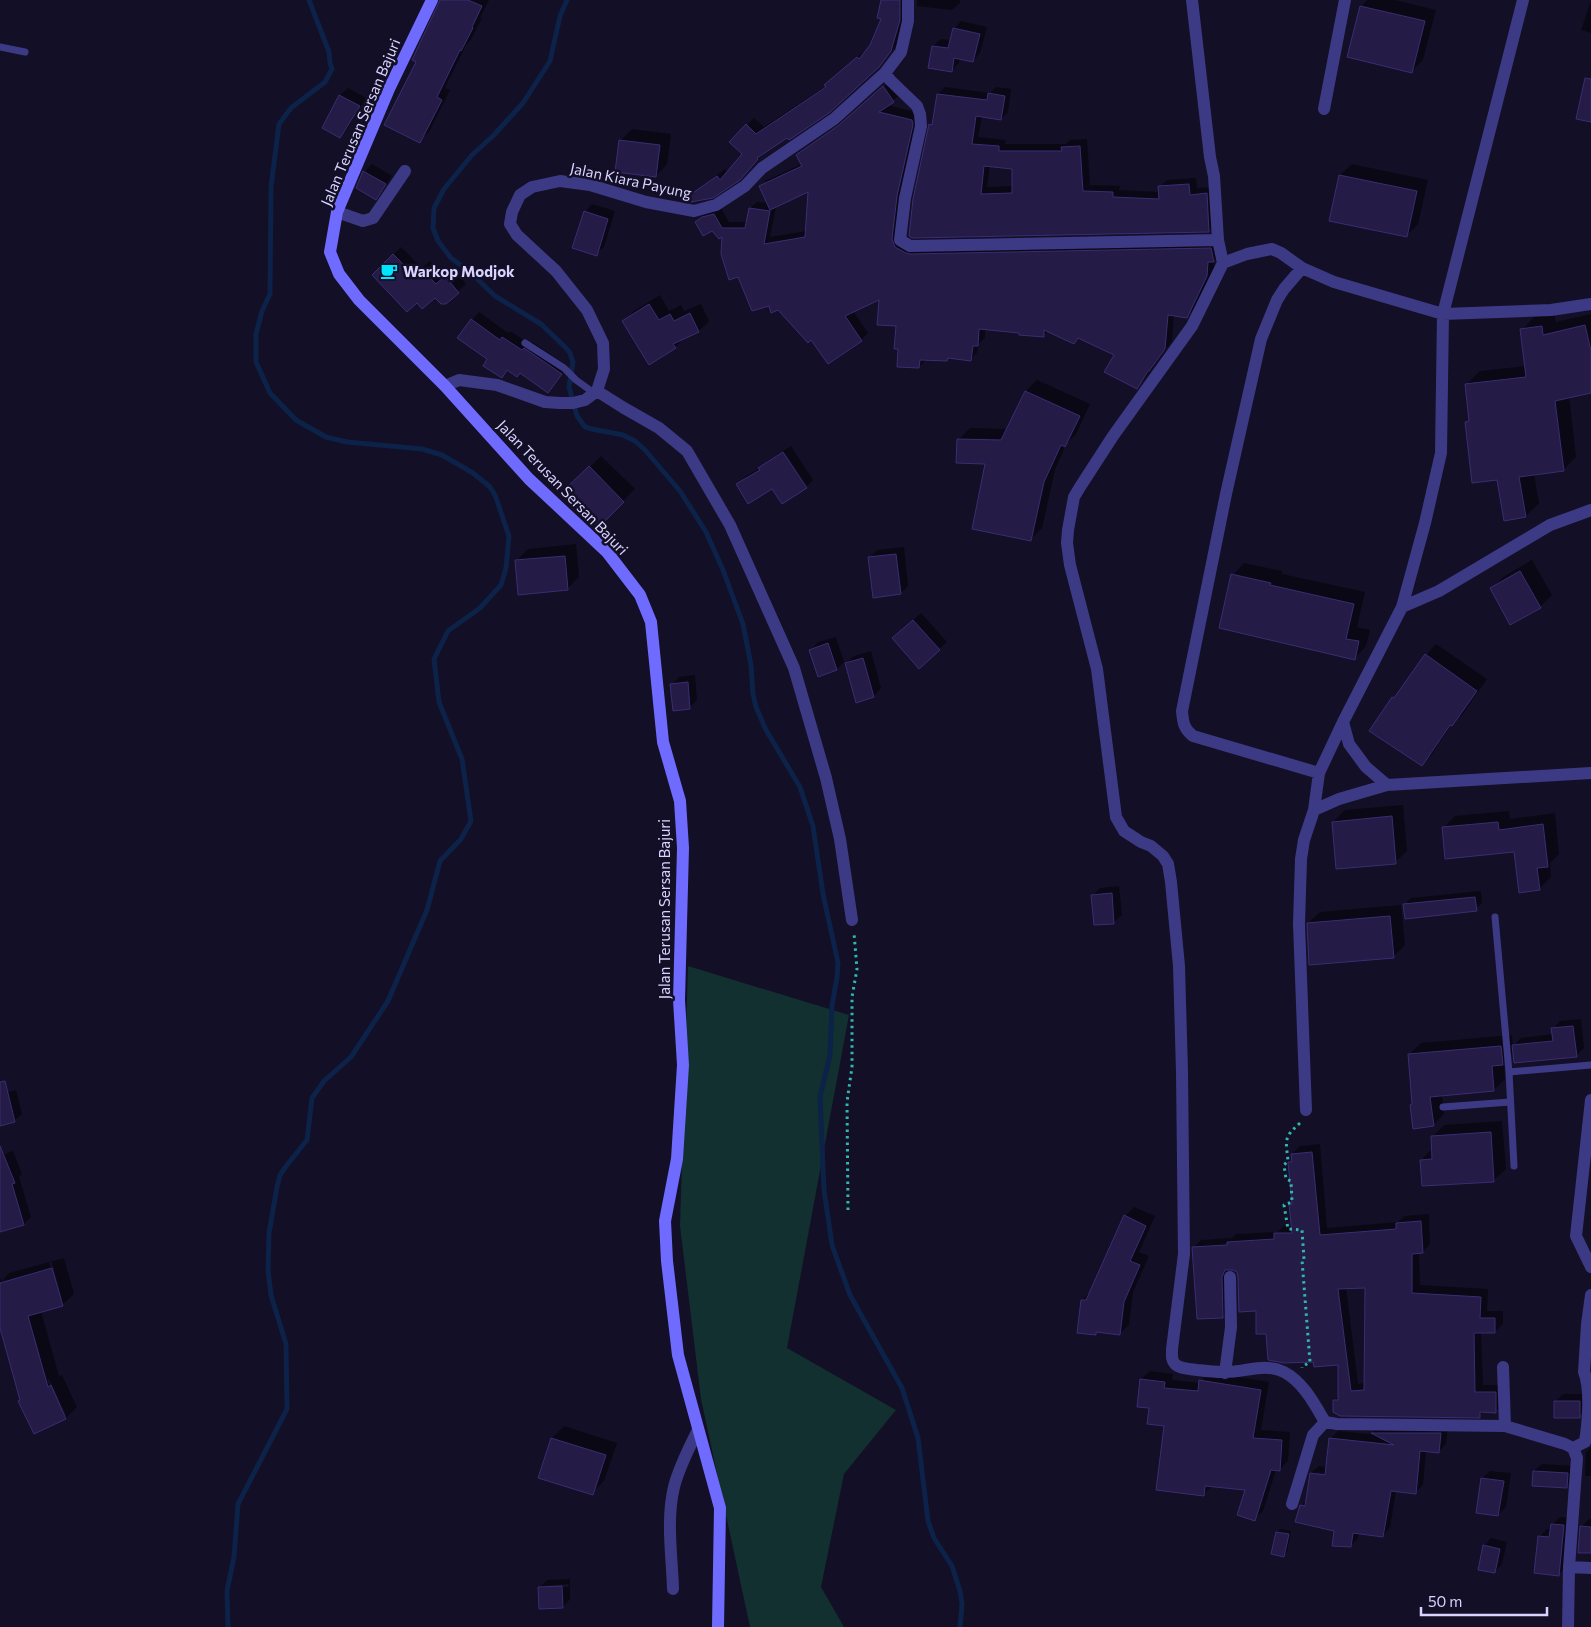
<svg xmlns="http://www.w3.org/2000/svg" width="1591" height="1627" viewBox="0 0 1591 1627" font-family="Commissioner,sans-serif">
<rect width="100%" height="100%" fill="#130f26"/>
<!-- green -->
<path fill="#12302f" d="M688 966 849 1015 787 1348 896 1410 844 1474 821 1587 844 1627H750L701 1399 680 1226Z"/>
<!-- shadow -->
<path fill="#0007" fill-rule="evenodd" d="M441 0H489L480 18H482L470 41 466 45 445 88 450 90 429 132 419 142 418 61Z
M882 0H907L899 42 886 58 878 67 788 136 764 152 747 170 689 197 697 190 725 169 728 173 743 154 747 125 754 118 764 127 826 86 833 78 866 50 867 51 871 46 883 18Z
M917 0H960V3L952 10 917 6Z
M1367 0H1395L1436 10 1423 60 1412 71 1361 7Z
M1591 1V33L1581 30Z
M961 21 987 27 980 53 973 61 960 58 959 63 951 71 933 46 941 39 951 40 954 29Z
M891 80 900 95 887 105 919 113 902 240 1218 242 1221 254 1214 260V268L1194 309 1187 316 1174 315 1172 341 1143 381 1136 388 1115 354 1080 337 1074 343 1048 331 1043 336 985 328V338L978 344 977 353 970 359 950 357 947 360H926L919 367 899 348 897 325 880 298 853 311 868 333 861 340 811 338 779 309 770 304 723 235 696 222 703 215 721 208 729 222H748L750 208 757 202 768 203 760 187 767 180 802 164 798 155 805 148 848 118ZM810 190 807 231 770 237 776 206Z
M945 87 990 93 996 87 1011 89 1008 112 1001 119 982 116 978 137 1006 140 1005 144H1066L1070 140 1087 139 1090 185 1120 186 1119 190 1160 192V187L1167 180 1196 178 1197 188 1214 187 1216 224 1209 231 913 237 930 125 934 121 938 94ZM990 165 1013 167 1014 186 987 187Z
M348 88 366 98 347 129 340 137 323 128 340 95Z
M632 129 671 134 667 164 656 176 620 141Z
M372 164 392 176 383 190 376 198 364 172Z
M1352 164 1428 180 1418 224 1406 236 1340 175Z
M592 204 615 211 604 247 596 254 585 212Z
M401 247 422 268 430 261 444 278 454 270 466 284 445 303 435 296 418 301 373 275Z
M660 295 669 311 681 305 684 311 701 304 709 321 699 331 684 338 675 347 624 321 634 311Z
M479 312 508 333 510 331 530 344 532 342 568 366 555 384 548 392 520 372 509 369 501 376 489 359 472 320Z
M1554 314 1556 322 1591 314V391L1569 396 1576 457 1563 470 1534 474 1539 503 1526 516 1498 479 1466 423 1470 418 1466 385 1480 371 1526 366 1522 330 1535 316Z
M1037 380 1090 404 1076 434 1066 444 1055 470 1042 528 1031 539 987 463 959 439 970 428 1008 429 1026 391Z
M791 446 813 480 806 487 773 488 738 484 746 476 761 468 768 461Z
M601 456 635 489 598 526 564 492Z
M576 544 579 577 567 589 516 561 528 549Z
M904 547 908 586 901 593 869 558 877 550Z
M1532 560 1552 595 1540 607 1491 589 1503 577Z
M1244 563 1282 571V574L1365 592 1357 627 1370 630 1366 646 1355 658 1233 575Z
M921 613 947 642 939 649 901 631Z
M836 637 844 662 837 669 819 675 811 650 818 642Z
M1436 644 1487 679 1463 714 1451 725 1432 754 1422 764 1393 698 1402 690 1426 655Z
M871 651 881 688 874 696 857 701 846 664 854 656Z
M695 675 697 700 689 708 672 685 679 677Z
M1403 805 1407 851 1395 862 1333 822 1345 810Z
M1509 811 1510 819 1555 813 1559 854 1550 863 1551 877 1539 889 1515 851 1443 828 1455 816Z
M1119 886 1122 915 1114 922 1092 896 1100 888Z
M1481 891 1482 903 1476 909 1404 905 1411 898Z
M1401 905 1405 945 1393 957 1308 923 1320 912Z
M1581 1019 1584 1048 1576 1056 1514 1052 1504 1062 1505 1079 1494 1090 1442 1095 1444 1114 1433 1125 1414 1103 1409 1055 1421 1043 1512 1035 1513 1046 1521 1038 1553 1034V1029L1560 1021Z
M0 1080 4 1093 16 1090 22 1114 14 1121 0 1125Z
M1502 1121 1506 1169 1494 1180 1421 1160 1433 1148 1432 1137 1444 1125Z
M1320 1144 1327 1228 1398 1222 1405 1216 1429 1214 1430 1244 1423 1252H1419L1420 1285 1488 1289 1487 1311H1503V1324L1495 1332H1481L1483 1385H1503L1504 1404 1496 1411H1484L1479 1416 1334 1400 1339 1396V1363L1314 1361 1268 1333 1238 1272 1234 1268 1229 1269 1230 1309 1222 1317 1193 1248 1201 1240 1232 1238 1236 1234 1278 1232 1283 1226H1292L1290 1205 1293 1202 1289 1163 1293 1160 1292 1154 1300 1146ZM1366 1286 1365 1383 1358 1384 1346 1287Z
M13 1151 22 1174 19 1177 31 1217 24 1224 0 1231V1156Z
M1134 1207 1155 1216 1139 1252 1149 1256 1133 1292 1129 1325 1119 1334 1098 1331 1095 1334 1082 1300 1091 1291 1125 1216Z
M64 1258 74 1294 62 1305 41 1311 59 1376 62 1375 77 1407 66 1418 34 1432 21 1399 0 1323V1278L2 1281 9 1273ZM49 1262H52L62 1299H60ZM49 1379 66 1415H63L47 1380Z
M1150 1371 1173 1374 1172 1380 1200 1383 1209 1372 1269 1382 1261 1430 1290 1432 1288 1461 1279 1470H1276L1263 1511 1254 1519 1247 1489 1213 1485 1203 1495 1165 1425 1150 1407 1141 1379Z
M1563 1394H1586V1409L1579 1416 1555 1402Z
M1379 1425 1448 1426 1446 1444 1439 1451H1426L1423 1485 1415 1493 1396 1491 1390 1528 1382 1536 1359 1532 1358 1538 1351 1546 1335 1530 1301 1506 1307 1500 1311 1473 1319 1466 1327 1467 1331 1438 1338 1431 1378 1435 1373 1432ZM1316 1472 1331 1474V1477L1316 1475Z
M564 1426 617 1443 604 1481 592 1493 540 1477 552 1438Z
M1590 1448H1591V1476H1585L1586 1452Z
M1542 1464 1575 1466 1574 1479 1566 1487 1534 1471Z
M1490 1471 1511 1473 1506 1507 1498 1515 1482 1478Z
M1560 1517 1571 1518 1566 1567 1558 1574 1540 1536 1547 1529H1551L1552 1525Z
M1589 1519H1591V1552L1581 1527Z
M1281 1529 1291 1531 1287 1552 1283 1556 1277 1532Z
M1491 1538 1507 1542 1502 1564 1495 1572 1484 1546Z
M570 1579V1599L563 1607 539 1588 547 1580ZM568 1584 569 1587 545 1588V1586Z"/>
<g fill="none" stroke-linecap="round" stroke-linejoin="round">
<!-- stream -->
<path stroke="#0c2248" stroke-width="5" d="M567 0 560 16 550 61 523 103 494 135 472 155 444 189 434 208 433 228 438 241 451 258 470 272 495 296 541 324 566 348 570 353 573 362 569 387 577 416 585 427 592 429 623 435 635 441 645 450 680 491 706 532 723 570 743 624 751 665 753 694 756 707 766 730 800 787 813 826 823 894 838 963 837 977 832 1006 830 1055 820 1097 824 1190 832 1245 850 1295 902 1388 918 1438 928 1521 934 1538 952 1566 960 1591 962 1604 960 1627
M228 1627 227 1591 234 1557 238 1504 287 1409 286 1344 271 1295 268 1271 269 1233 277 1187 280 1175 287 1165 307 1140 312 1098 324 1081 351 1057 388 1001 427 910 440 861 461 839 471 821 462 759 439 702 434 659 448 631 480 608 501 585 506 568 509 536 495 495 490 487 473 473 442 455 422 449 347 442 326 437 296 420 270 393 256 362V334L262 311 270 294 271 187 279 124 291 108 325 82 332 69 330 63 329 52 309 0"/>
</g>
<!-- building -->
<path fill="#241b47" stroke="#3b2d73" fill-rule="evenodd" d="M440 0H468L482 6 472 27 473 28 461 51 460 50 437 97 442 100 420 143 384 125 416 62 412 60Z
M881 0H900V20L891 51 879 67 829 113 789 140 787 138 757 158 758 159 740 180 713 198 691 202 687 197 717 176 720 180 742 154 729 142 746 124 756 134 826 87 824 85 857 57 859 59 870 45 881 19 877 18Z
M1360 6 1425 21 1412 73 1347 57Z
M953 28 980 34 973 62 954 58 952 72 928 68 932 46 948 48Z
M1585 78 1591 79V122L1576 119Z
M883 86 894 102 879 112 912 120 913 125 897 196 892 239 895 247 906 253 910 254 1211 248 1214 262H1208L1207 276 1187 318 1168 315 1165 349 1149 371H1148L1137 389 1104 372 1114 355 1078 338 1074 344 1044 330V337L1019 335V333L979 329 978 346H973L971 361 948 358 947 361 920 360 919 368 897 367 898 349H894L896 326 877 325 879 300 845 316 862 341 828 364 811 340 808 343 778 310 771 313 769 306 752 311 738 277 729 280 721 254 722 237 719 239 712 231 703 236 695 222 702 217 714 214 722 228H745L749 208 770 211 764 244 805 237 808 192 770 210 759 186 802 166 796 155 839 125Z
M988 93 1005 96 1001 120 976 116 972 144 999 146V151H1062L1061 147 1080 146 1083 191 1113 192V197L1159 199 1158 186 1189 184 1190 195 1207 193 1209 232 912 238 909 236 913 199 929 124 932 125 937 94 987 100ZM984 166 1012 169V193L981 194Z
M339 95 360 106 340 138 322 128Z
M619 140 660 145 656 177 615 172Z
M363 171 386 184 376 200 356 188Z
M1339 175 1417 191 1407 237 1329 221Z
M584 211 608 219 597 256 572 248Z
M393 254 413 274 421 268 436 284 445 276 459 293 446 304H441L435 298 422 309 417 303 407 312 372 275Z
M649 304 659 320 670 314 674 321 690 313 699 332 673 344 676 348 649 365 622 321Z
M471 319 500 340 502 337 522 350 524 348 562 374 548 393 520 373 517 377 507 370 502 378 483 366 487 359 457 338Z
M1585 325 1591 351V393L1555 401 1564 471 1519 477 1526 517 1504 521 1497 480 1472 483 1465 422 1469 421 1465 384 1526 377 1520 329 1542 326 1543 335Z
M1025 391 1080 416 1065 447 1061 445 1044 482 1031 541 972 529 985 464 956 463 957 439 1001 440Z
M783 452 807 488 782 504 772 489 748 504 736 484 760 470 758 468Z
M589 466 624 502 598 528 562 492Z
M896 554 901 594 873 598 868 557Z
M565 556 568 590 518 595 515 560Z
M1520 571 1541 608 1510 625 1490 588Z
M1231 574 1271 583 1270 585 1354 604 1346 639 1359 641 1355 660 1219 628Z
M913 620 940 650 919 669 892 638Z
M828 643 837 670 818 677 809 650Z
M1425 654 1477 691 1452 726 1450 725 1422 766 1369 731 1392 697 1394 698Z
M863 658 874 697 856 703 845 663Z
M688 682 690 709 673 711 670 684Z
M1392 816 1396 864 1336 869 1332 822Z
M1498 822 1499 830 1543 824 1548 867 1537 868 1540 890 1519 893 1514 852 1445 859 1442 827Z
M1112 893 1114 924 1094 925 1091 895Z
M1475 897 1477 911 1405 919 1403 904Z
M1390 916 1394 958 1309 965 1307 923Z
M1573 1026 1577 1057 1514 1063 1512 1045 1553 1041 1551 1028Z
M1501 1046 1503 1065 1492 1066 1494 1091 1430 1097 1434 1126 1413 1129 1410 1105 1412 1104 1408 1054Z
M5 1081 15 1122 0 1126V1082Z
M1491 1132 1494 1182 1422 1186 1420 1160 1432 1159 1431 1136Z
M0 1146 15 1183 12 1184 24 1225 0 1232Z
M1312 1152 1320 1235 1396 1229V1223L1421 1221 1423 1253 1412 1254V1293L1481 1297 1480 1318H1495V1333H1474L1475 1392H1496V1413L1480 1412V1418L1340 1416 1333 1412V1400H1338V1365L1314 1367 1313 1362 1284 1363 1268 1360 1266 1334H1256V1311L1239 1312 1238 1277 1237 1272 1233 1270H1225L1222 1277 1223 1318 1197 1319 1192 1247 1227 1245V1242L1274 1239V1233H1292L1289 1204H1292L1288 1162H1292L1291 1154ZM1365 1288 1364 1390 1351 1391 1338 1289Z
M1124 1215 1146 1226 1130 1261 1140 1265 1124 1302 1120 1335 1096 1332V1335L1077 1333 1081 1300H1086Z
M52 1268 63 1306 28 1316 48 1387 51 1385 66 1419 34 1434 18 1401 20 1400 0 1328V1283Z
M1140 1379 1165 1382 1164 1388 1198 1391 1199 1380 1261 1390 1253 1438 1282 1440 1280 1471 1271 1470 1255 1521 1237 1515 1245 1490 1205 1486 1204 1496 1156 1490 1164 1426 1147 1424 1149 1408 1137 1407Z
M1554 1401H1580V1418H1554Z
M1371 1433H1441L1439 1453 1420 1451 1416 1494 1391 1491 1383 1537 1353 1533 1351 1547 1332 1546 1334 1531 1295 1522 1300 1505 1305 1506 1310 1473 1325 1475 1329 1438 1394 1445Z
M551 1438 606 1455 593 1495 538 1478Z
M1533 1471 1568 1473 1567 1488 1532 1486Z
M1481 1478 1504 1481 1498 1516 1476 1513Z
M1551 1524 1564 1525 1559 1576 1534 1573 1538 1536 1549 1537Z
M1580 1526 1591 1527V1553H1578Z
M1276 1532 1289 1534 1284 1557 1271 1554Z
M1483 1545 1500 1549 1495 1573 1478 1570Z
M562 1586 563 1608 539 1609 538 1587Z"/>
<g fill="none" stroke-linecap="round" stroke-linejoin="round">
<!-- path -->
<path stroke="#2fb8b0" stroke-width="3" stroke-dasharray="2.5 4" stroke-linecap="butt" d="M1300 1123C1283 1138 1286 1140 1288 1161L1284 1165 1286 1179 1291 1181 1292 1202 1284 1205 1288 1229 1302 1230 1304 1259 1302 1260 1310 1362 1302 1367V1368
M848 1210 847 1102 852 1067V997L857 969 854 933"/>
<!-- service -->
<path stroke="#3d3a85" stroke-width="7" d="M0 47 25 52
M525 343 564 368 576 380 594 393
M1495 917 1509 1072 1514 1166
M1509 1072 1591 1065
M1443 1107 1510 1102"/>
<!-- minor -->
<path stroke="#3d3a85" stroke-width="12" d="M1192 0 1210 157 1214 176 1218 240 1223 263 1192 326 1113 436 1080 487 1074 497 1068 530 1067 543 1070 565 1097 669 1116 817 1124 831 1141 842 1151 846 1163 856 1168 864 1171 882 1179 966 1182 1072 1184 1254 1172 1349C1172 1355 1171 1360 1175 1364 1180 1369 1190 1369 1197 1370 1206 1371 1215 1372 1223 1372 1244 1373 1264 1362 1284 1372 1303 1382 1314 1403 1325 1422L1337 1424 1505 1426 1565 1444 1573 1448 1577 1458 1569 1567 1568 1627
M1523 0 1443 314 1441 453 1425 523 1402 607 1343 722 1349 744 1366 767 1387 785 1591 773
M885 73 890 80 917 106 920 114 921 126 905 198 900 240 910 246 1218 240
M1324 109 1345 0
M337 212 363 221 373 218 405 171
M1223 263 1247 254 1272 249 1281 253 1302 268 1334 282 1443 314 1551 310 1591 304
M1302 268 1284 289 1277 300 1261 339 1226 494 1182 711C1183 723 1184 729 1193 736L1319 773
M445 386 459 380 497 385 545 402 560 403H573L585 400 597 391 604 369 603 343 587 310 556 271 517 235 510 224 512 212 520 195 532 187 560 181 590 185 646 202 694 211 716 205 745 186 762 168 834 119 885 73 901 52 908 21V0
M597 391 624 408 659 428 687 451 730 525 794 668 826 778 840 839 852 920
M1402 607 1439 591 1550 525 1591 510
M1314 810 1339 799 1387 785
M1591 1100 1576 1236 1591 1267
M1306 1110 1299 924 1301 859 1304 840 1314 810 1319 773 1343 722
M1503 1367 1505 1426
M1225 1373 1231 1327 1230 1277
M1573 1448 1585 1442C1588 1422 1591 1389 1584 1372L1587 1324 1591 1295
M1292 1504 1313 1435 1325 1422
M1569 1567 1591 1568
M673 1589C672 1556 666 1520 674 1487 679 1467 689 1448 698 1430"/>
<!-- secondary -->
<path stroke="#6f6bff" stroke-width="12" d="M432 0 389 89 337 212 330 252 339 274 359 300 445 386 529 479 607 552 640 595 651 622 663 742 680 801 683 848 679 1000 683 1065 677 1159 665 1221 667 1261 678 1355 720 1508 718 1627"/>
</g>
<!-- icons -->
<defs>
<g id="cafe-bare" transform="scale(1.35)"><path d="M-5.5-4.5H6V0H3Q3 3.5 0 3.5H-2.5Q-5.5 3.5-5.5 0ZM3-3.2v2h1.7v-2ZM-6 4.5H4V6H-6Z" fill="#00e5ff" stroke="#130f26" stroke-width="2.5" paint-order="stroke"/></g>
</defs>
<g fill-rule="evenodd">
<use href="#cafe-bare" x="389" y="271"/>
</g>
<g text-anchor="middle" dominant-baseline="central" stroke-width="5" stroke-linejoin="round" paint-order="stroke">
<!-- street labels -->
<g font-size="15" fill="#d9d4ff" stroke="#130f26">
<text transform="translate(360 122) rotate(-67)">Jalan Terusan Sersan Bajuri</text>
<text transform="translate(631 180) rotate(12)">Jalan Kiara Payung</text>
<text transform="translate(563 487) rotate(46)">Jalan Terusan Sersan Bajuri</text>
<text transform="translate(664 909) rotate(-90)">Jalan Terusan Sersan Bajuri</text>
</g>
<!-- poi labels -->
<g font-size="15" font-weight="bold" fill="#d9d4ff" stroke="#130f26" text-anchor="start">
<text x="403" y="271">Warkop Modjok</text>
</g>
</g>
<!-- scale -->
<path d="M1421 1607v8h126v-8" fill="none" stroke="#d9d4ff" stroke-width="2.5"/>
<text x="1428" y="1607" font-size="15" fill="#d9d4ff" stroke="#130f26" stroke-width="4" paint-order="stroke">50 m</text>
</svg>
